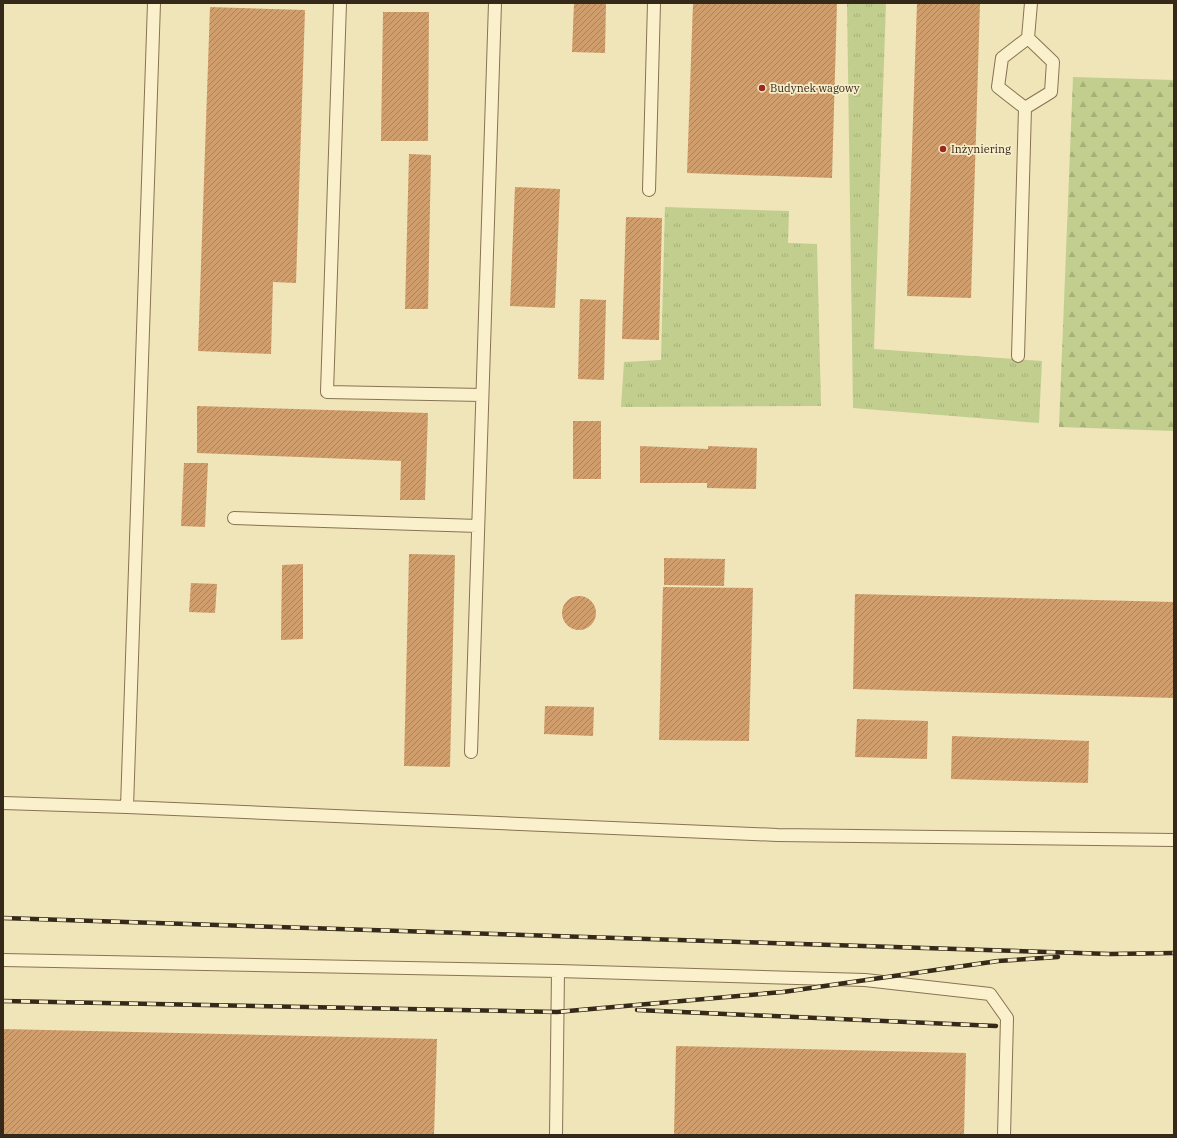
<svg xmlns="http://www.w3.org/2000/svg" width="1177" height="1138" viewBox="0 0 1177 1138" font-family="'IBM Plex Serif',serif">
<defs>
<pattern id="grass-tufts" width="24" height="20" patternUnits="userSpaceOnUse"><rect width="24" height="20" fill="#c1ce8d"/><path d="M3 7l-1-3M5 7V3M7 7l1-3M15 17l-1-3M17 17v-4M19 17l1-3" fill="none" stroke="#a6b179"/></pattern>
<pattern id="forest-firs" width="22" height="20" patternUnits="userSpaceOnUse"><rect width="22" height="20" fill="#c1ce8d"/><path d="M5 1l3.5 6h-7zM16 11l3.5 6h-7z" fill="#a6b179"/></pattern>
<pattern id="building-hatch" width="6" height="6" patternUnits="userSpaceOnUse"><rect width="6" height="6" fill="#d09e6d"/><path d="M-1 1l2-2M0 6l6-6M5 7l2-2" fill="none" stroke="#aa8159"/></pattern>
</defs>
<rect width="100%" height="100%" fill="#f0e4b9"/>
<!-- grass -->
<path fill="url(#grass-tufts)" d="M847 3H886L874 349 1042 361 1039 423 853 408Z
M665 207 789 211 788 243 817 244 821 406 621 407 624 362 661 360Z"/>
<!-- forest -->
<path fill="url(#forest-firs)" d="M1073 77 1174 80V431L1059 427Z"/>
<!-- building -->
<path fill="url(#building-hatch)" d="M574 3H606L605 53 572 52Z
M693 3H837L832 178 687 173Z
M917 3H980L971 298 907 296Z
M210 7 305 10 296 283 273 282 271 354 198 351Z
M383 12H429L428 141H381Z
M409 154 431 155 428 309H405Z
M515 187 560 189 555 308 510 306Z
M626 217 662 218 659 340 622 339Z
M580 299 606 300 604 380 578 379Z
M197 406 428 413 425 500H400L401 461 197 453Z
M573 421H601V479H573Z
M640 446 708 449V446L757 448 756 489 707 488V483H640Z
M184 463H208L205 527 181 526Z
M409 554 455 555 450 767 404 766Z
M664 558 725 559 724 586 664 585Z
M303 564V639L281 640 282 565Z
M191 583 217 584 215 613 189 612Z
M663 587 753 588 749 741 659 740Z
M855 594 1174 602V698L853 689Z
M562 613a17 17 0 1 1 34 0a17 17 0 1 1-34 0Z
M545 706 594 707 593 736 544 734Z
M857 719 928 721 927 759 855 757Z
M952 736 1089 741 1088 783 951 779Z
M3 1029 437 1039 434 1135H3Z
M676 1046 966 1053 964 1135H674Z"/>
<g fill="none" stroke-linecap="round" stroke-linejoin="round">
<!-- lane casing -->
<g stroke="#877353" stroke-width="14">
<path id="lane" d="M340 3 327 392 482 395
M1025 108 1051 92 1053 62 1028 38
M649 190 654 3
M1018 356 1025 108 998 87 1002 58 1028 38 1031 3
M234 518 478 526
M471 752 495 3
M3 803 127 807 777 835 1174 840
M127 807 154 3
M3 960 558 971 556 1135
M558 971 865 980 990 994 1007 1018 1004 1135"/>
</g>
<!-- lane -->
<use href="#lane" stroke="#fbf0cc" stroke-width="12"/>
<!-- rail casing -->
<g stroke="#352919" stroke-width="4.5">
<path id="rail" d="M3 918 1110 954 1174 953
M3 1001 557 1012 783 992 998 961 1058 957
M637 1010 996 1026"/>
</g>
<!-- rail -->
<use href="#rail" stroke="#f7edc9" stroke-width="3" stroke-dasharray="9" stroke-linecap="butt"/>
</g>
<!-- markers -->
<g fill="#992920" stroke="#f7edc9" stroke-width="1.5">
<circle cx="762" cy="88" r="4"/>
<circle cx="943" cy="149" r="4"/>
</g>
<g text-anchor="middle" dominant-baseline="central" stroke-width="3.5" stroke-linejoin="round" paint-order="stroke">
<!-- poi labels -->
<g font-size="11" fill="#352919" stroke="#f7edc9" text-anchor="start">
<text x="770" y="88">Budynek wagowy</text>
<text x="951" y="149">Inżyniering</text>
</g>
</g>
<!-- border -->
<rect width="1177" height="1138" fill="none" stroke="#352919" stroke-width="8"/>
</svg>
